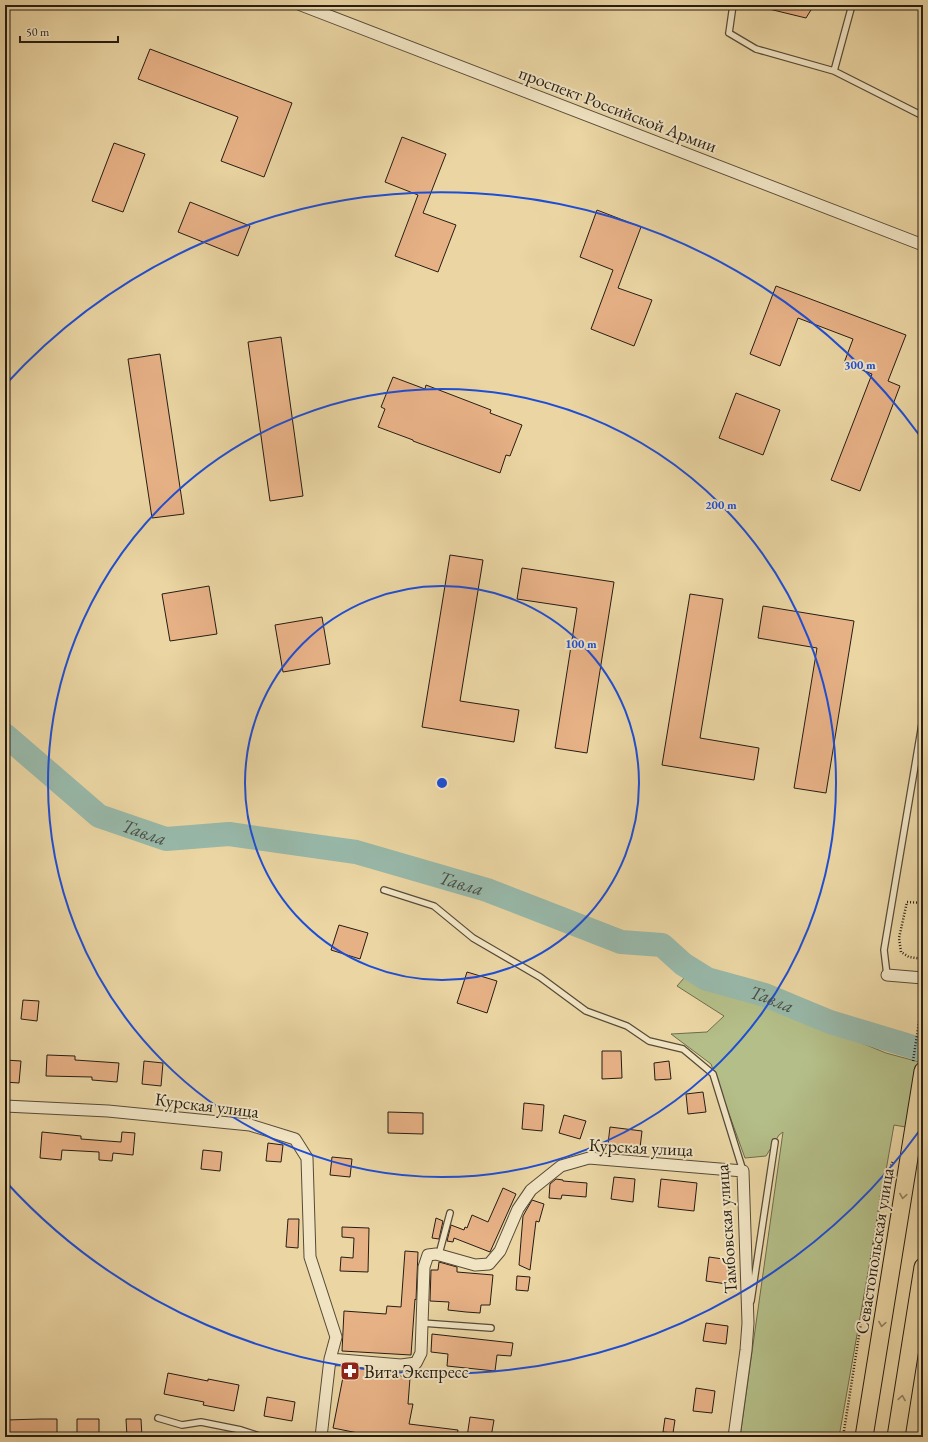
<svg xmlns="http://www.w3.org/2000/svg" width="928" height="1442" viewBox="0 0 928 1442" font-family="'EB Garamond',serif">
<rect width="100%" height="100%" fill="#ead5a3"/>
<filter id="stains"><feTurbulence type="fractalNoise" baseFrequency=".005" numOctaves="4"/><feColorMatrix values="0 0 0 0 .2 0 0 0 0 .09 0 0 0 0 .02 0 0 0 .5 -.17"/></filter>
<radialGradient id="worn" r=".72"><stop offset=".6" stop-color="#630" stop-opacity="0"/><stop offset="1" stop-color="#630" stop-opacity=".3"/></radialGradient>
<!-- green -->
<path fill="#b4be88" stroke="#6c6e4e" d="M684 978 773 1007 886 1053 923 1063V1130L894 1125 839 1437H740L783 1132 779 1135 766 1156 745 1158 711 1064 671 1034 707 1032 724 1016 677 986Z"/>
<!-- water -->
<path fill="#98b8a9" stroke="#6a7a6d" d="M830 1022 861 1027 905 1038H923V1055C891 1047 860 1036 830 1022Z"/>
<!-- pier -->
<path fill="#ead5a3" d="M913 1036H923V1057L910 1053Z"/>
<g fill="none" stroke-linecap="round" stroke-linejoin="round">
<!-- shore -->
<path stroke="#5e6a5e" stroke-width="1" d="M923 1042H904L902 1044 904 1046 923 1050"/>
<!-- river -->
<path stroke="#98b8a9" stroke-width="24" id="s1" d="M5 735 99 816 166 839 229 834 356 852 487 890 621 942 662 945 683 964 707 979 765 995 830 1022 923 1050"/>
</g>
<!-- building -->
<path fill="#e7b186" stroke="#251d14" d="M770 5H814L806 18 769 9Z
M150 49 292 103 264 177 221 161 238 117 138 79Z
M402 137 446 154 423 213 456 225 438 272 395 256 418 195 385 182Z
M114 143 145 154 123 212 92 201Z
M190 202 250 226 238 256 178 232Z
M597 210 641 227 618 288 652 300 634 346 591 329 613 270 580 257Z
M776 286 906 335 888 381 900 386 860 491 831 480 872 374 844 363 853 339 798 318 780 366 750 354Z
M281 337 303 496 270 501 248 342Z
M160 354 184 514 152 518 128 359Z
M393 377 425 389 426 385 491 410 490 413 522 425 510 456 506 455 500 473 413 441V440L378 427 385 409 381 407Z
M736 393 780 410 763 455 719 438Z
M450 555 483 560 460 701 519 710 514 742 422 727Z
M522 568 614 582 587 753 555 748 577 608 517 599Z
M209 586 217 634 170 641 162 594Z
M690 594 723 599 700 738 759 748 754 780 662 765Z
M763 606 854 621 826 793 794 788 817 648 758 638Z
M322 617 330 664 283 672 275 625Z
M339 925 368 933 360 959 331 950Z
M467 972 497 981 487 1013 457 1003Z
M23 1000 39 1001 37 1021 21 1019Z
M602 1051H621L622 1078 602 1079Z
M47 1055 75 1056V1060L119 1063 117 1082 92 1080V1077L46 1076Z
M5 1060 21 1061 19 1083 5 1082Z
M144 1061 163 1063 161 1086 142 1084Z
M669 1061 671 1079 655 1080 654 1063Z
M703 1092 706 1112 688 1114 686 1094Z
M524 1103 544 1105 542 1131 522 1129Z
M388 1112 423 1113V1134L388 1133Z
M564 1115 586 1121 580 1139 559 1133Z
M610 1127 642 1131 640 1148 608 1144Z
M42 1132 81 1136V1139L121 1142 122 1132 135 1133 133 1155 113 1153 112 1161 99 1160V1152L62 1150 61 1160 40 1158Z
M268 1143 283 1145 281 1162 266 1161Z
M203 1150 222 1152 220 1171 201 1169Z
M332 1157 352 1159 350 1177 330 1175Z
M614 1177 635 1179 633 1202 611 1199Z
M556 1179 563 1180V1181L587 1183 586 1197 562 1195 561 1199 549 1198 550 1184Z
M661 1179 697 1183 694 1211 658 1207Z
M503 1188 516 1194 490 1252 454 1238 453 1242 447 1241 451 1225 464 1230 465 1227 467 1228 472 1215 488 1222Z
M532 1200 544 1204 539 1222 536 1221 530 1270 519 1265 523 1216Z
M436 1218 443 1221 439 1239 432 1238Z
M288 1219H299L298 1248 286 1247Z
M342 1227 369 1228 368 1272 340 1271 341 1257 353 1258 354 1238 342 1237Z
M405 1251 418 1252 416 1300 415 1299 411 1355 342 1351 344 1311 386 1314 387 1306 401 1307Z
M709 1257 730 1260 727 1284 706 1281Z
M439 1262 457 1267V1272L493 1275 490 1305H481L480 1313 466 1312 448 1310 449 1302 430 1301 431 1270H438Z
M517 1276 530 1277 528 1291 516 1290Z
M706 1323 728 1326 726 1344 703 1341Z
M432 1334 513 1343 511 1356 497 1355 495 1371 447 1366 448 1354 431 1352Z
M345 1367 365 1369 410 1378 408 1404H413L409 1424 458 1430 457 1437H378L333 1428Z
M168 1373 208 1381V1379L239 1385 234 1411 203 1405 204 1402 164 1394Z
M696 1388 715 1391 712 1413 693 1411Z
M267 1397 295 1402 292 1421 264 1416Z
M470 1417 494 1420 491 1437H467Z
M665 1418 675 1420 673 1433 663 1432Z
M40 1419H57V1437H6V1420Z
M77 1419H99V1437H77Z
M126 1419H141L142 1437H127Z"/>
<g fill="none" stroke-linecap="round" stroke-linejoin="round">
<!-- lane casing -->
<g stroke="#564b38" stroke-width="8">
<path id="lane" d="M729 33 756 49 834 71 923 116
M729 33 733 5
M834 71 852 5
M384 890 434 906 473 938 540 977 586 1011 627 1026 649 1041 683 1049 713 1074 743 1171
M887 975 884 950 923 718
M439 1254 450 1213
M751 1301 775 1142
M422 1323 491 1328
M158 1418 182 1425 201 1422 241 1430 262 1437"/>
</g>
<!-- street casing -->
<g stroke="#564b38" stroke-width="13">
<path id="street" d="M301 5 923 245
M887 975 923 978
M5 1106 108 1111 250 1125 295 1139 307 1158 310 1257 336 1337 330 1359 321 1437
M330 1359 401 1365 416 1363 421 1353 424 1267 428 1255 436 1254 475 1265 489 1264 500 1251 518 1209 531 1190 561 1166 589 1158 743 1171 748 1323 746 1350 734 1437"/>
</g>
<!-- primary casing -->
<g stroke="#251d14" stroke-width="19">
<path id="primary" d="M864 1437 923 1071
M896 1437 923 1267"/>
</g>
<!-- path -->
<path stroke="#251d14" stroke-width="2.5" stroke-dasharray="1 2" stroke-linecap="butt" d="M923 903 907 902 899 938 901 952 909 957 923 959
M913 1061 923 996
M843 1437 882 1190 893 1161
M919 1437 923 1411"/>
<!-- lane -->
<use href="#lane" stroke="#f1e4c3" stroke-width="5.5"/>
<!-- street -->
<use href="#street" stroke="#f1e4c3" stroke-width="11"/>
<!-- primary -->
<use href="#primary" stroke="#ead5a3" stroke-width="17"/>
</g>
<!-- one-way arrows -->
<defs><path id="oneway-chevron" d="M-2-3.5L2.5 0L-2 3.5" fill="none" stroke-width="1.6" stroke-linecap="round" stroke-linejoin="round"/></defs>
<g stroke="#918263">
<use href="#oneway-chevron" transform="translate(903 1196) rotate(99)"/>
<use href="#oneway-chevron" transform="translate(882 1324) rotate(99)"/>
<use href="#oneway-chevron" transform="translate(902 1398) rotate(-81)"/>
</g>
<!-- distance rings -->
<g fill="none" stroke="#1d4ed8" stroke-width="2">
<circle cx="442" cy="783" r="197"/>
<circle cx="442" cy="783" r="394"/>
<path d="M920 1130A591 591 0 0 1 6 1182M6 384A591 591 0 0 1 920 436"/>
</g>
<!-- icons -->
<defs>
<g id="pharmacy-square" transform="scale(1)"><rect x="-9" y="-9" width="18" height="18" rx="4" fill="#8f2418" stroke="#f1e4c3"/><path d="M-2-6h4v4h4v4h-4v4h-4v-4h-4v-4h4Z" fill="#fff"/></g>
</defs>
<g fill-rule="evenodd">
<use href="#pharmacy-square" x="350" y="1371"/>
</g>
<g text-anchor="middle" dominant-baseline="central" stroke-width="4" stroke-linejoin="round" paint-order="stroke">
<!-- street labels -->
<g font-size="18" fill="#251d14" stroke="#f1e4c3">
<text transform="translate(618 109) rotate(21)">проспект Российской Армии</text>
<text transform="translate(207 1105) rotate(7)">Курская улица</text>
<text transform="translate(641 1147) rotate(3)">Курская улица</text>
<text transform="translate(726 1229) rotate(-94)">Тамбовская улица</text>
<text transform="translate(874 1251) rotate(-81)">Севастопольская улица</text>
</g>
<!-- poi labels -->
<g font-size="18" fill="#251d14" stroke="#f1e4c3" text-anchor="start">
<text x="364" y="1371">Вита Экспресс</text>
</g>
<!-- water labels -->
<g font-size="19" font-style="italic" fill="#484c41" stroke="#f1e4c3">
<text stroke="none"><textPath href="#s1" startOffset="172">Тавла</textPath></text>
<text stroke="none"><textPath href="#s1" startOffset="496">Тавла</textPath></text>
<text stroke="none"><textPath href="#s1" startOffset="832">Тавла</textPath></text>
</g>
</g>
<circle cx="442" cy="783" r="6" fill="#1d4ed8" stroke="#f1e4c3" stroke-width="2"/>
<g font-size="12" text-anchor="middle" font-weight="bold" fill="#1d4ed8" stroke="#f1e4c3" stroke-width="4" stroke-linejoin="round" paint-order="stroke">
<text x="860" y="369">300 m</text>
<text x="721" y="509">200 m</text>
<text x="581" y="648">100 m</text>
</g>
<!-- margin -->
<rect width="928" height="1442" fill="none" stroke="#ead5a3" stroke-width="20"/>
<rect x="6" y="6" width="916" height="1430" fill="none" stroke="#251d14" stroke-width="2"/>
<rect x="10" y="10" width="908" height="1422" fill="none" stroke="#251d14"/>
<!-- scale -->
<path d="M20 36v6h98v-6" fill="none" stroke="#251d14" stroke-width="2"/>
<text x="26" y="36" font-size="12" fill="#251d14" stroke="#f1e4c3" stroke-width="3" paint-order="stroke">50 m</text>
<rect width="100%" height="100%" filter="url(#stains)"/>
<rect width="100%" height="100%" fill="url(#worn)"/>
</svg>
